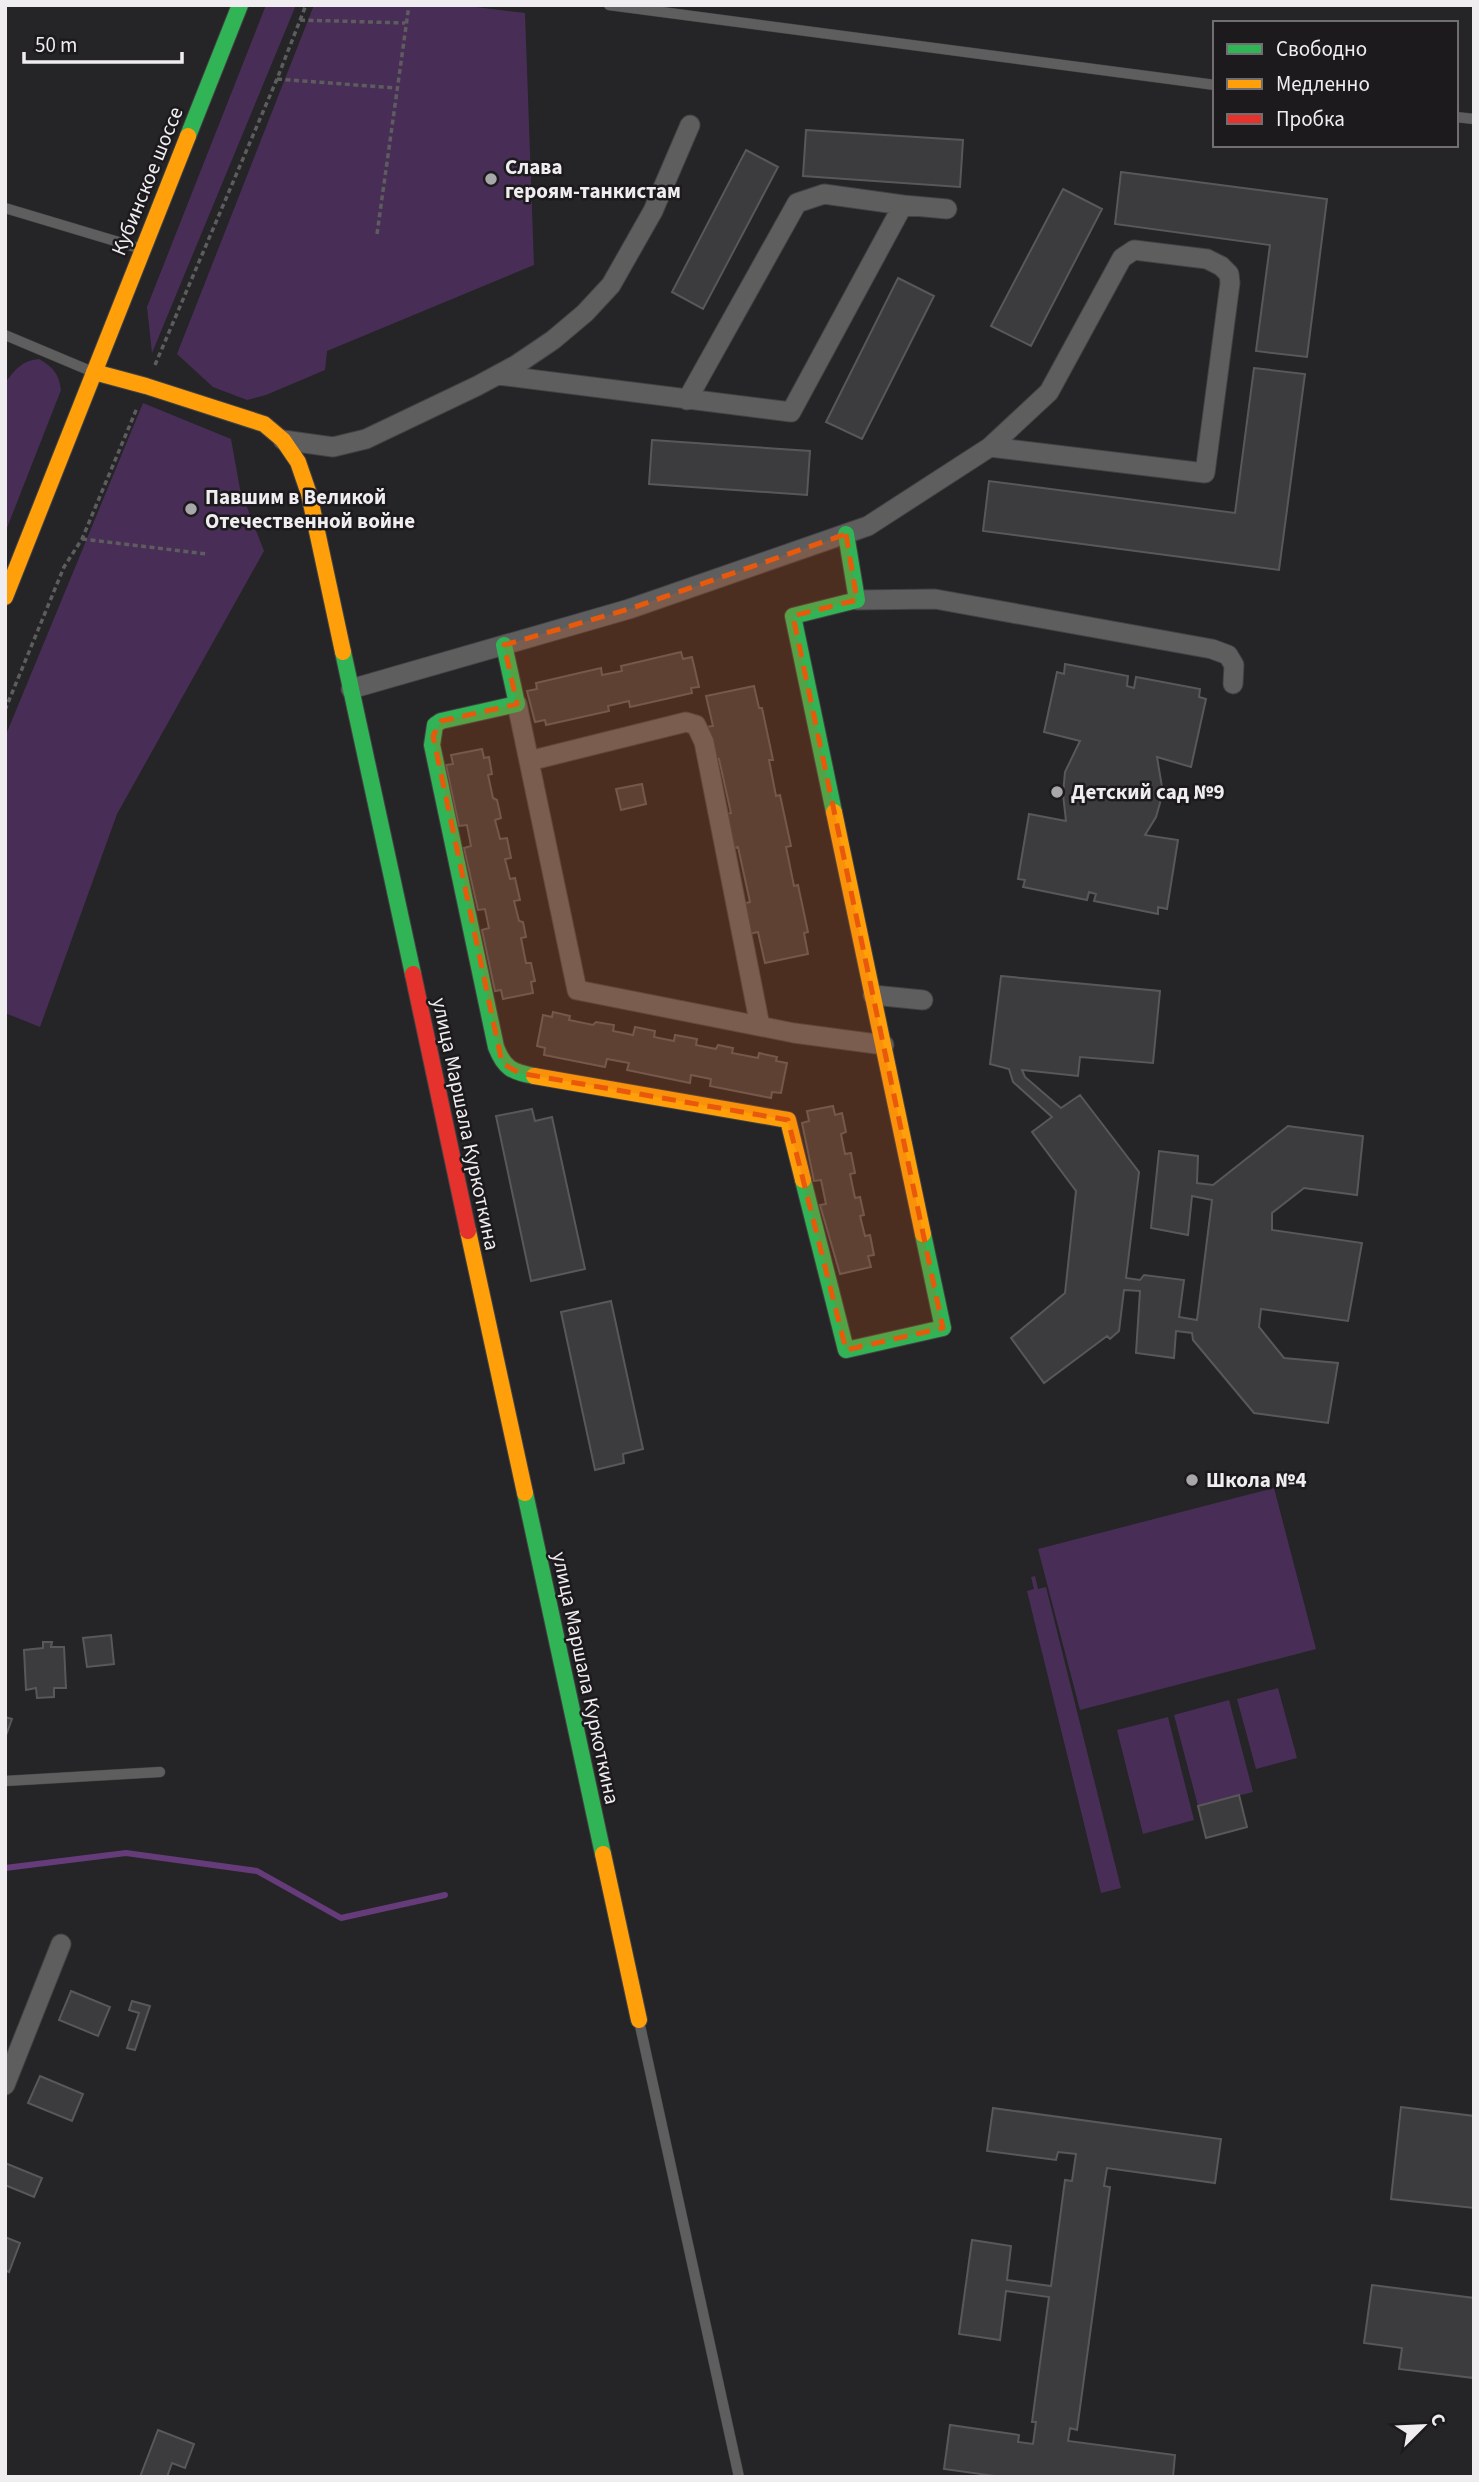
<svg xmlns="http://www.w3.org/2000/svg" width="1479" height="2482" viewBox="0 0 1479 2482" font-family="'Source Sans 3',sans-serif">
<rect width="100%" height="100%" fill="#252426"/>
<!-- green -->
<path fill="#482e56" d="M266 5H296L152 353 147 307Z
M314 5H460L525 13 534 265 327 351 325 370 266 395 247 400 213 387 177 354Z
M39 359C53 367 59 374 61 390L5 533V383C15 370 21 361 39 359Z
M143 403 231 439 240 489 264 551 117 814 40 1027 5 1013V737Z
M1274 1488 1316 1649 1080 1710 1038 1549Z
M1035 1576 1038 1589 1046 1587 1121 1888 1101 1893 1027 1591 1034 1589 1031 1577Z
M1278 1688 1297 1758 1256 1769 1237 1699Z
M1229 1700 1253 1792 1198 1806 1174 1715Z
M1168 1717 1194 1820 1143 1834 1117 1730Z"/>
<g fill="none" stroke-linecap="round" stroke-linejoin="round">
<!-- stream -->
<path stroke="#653b7a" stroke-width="6" d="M5 1868 126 1853 257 1871 341 1918 445 1895"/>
</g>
<!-- building -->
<path fill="#3c3b3d" stroke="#595859" stroke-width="2" d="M806 130 963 140 960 187 803 176Z
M746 150 778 167 703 309 672 292Z
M1121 172 1327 199 1307 357 1256 351 1270 245 1115 224Z
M1063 189 1102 209 1031 346 991 326Z
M898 278 934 296 862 439 826 422Z
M1254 368 1305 374 1279 570 983 531 989 481 1235 513Z
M652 440 810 451 807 495 649 484Z
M681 652 683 659 692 657 699 687 691 688 692 693 630 707 629 701 608 706 609 711 546 725 545 720 535 722 527 691 537 689 536 683 601 668 602 675 622 671 621 666Z
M1065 664 1128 676 1127 686 1134 688 1136 677 1200 689 1199 697 1206 699 1191 767 1157 757 1162 787 1160 803 1156 817 1145 835 1178 840 1167 909 1158 907V914L1094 901 1096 894 1089 892 1087 900 1023 887 1025 880 1018 879 1029 814 1066 821 1063 794 1065 772 1080 741 1044 732 1057 672 1064 674Z
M754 686 759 708H762L773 760H769L776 796 780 795 791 846 786 847 794 886 798 885 808 932 804 933 808 954 765 963 758 932 749 934 742 904 750 902 738 847 730 849 723 815 731 813 719 759 713 760 706 727 713 726 706 696Z
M482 749 484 758 489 757 492 774 488 775 493 798 497 800 501 818 495 820 500 839 507 838 511 858 505 859 510 879 515 878 520 900 514 901 519 921 523 922 526 937 521 938 526 963H531L535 981 531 982 533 993 503 999 501 990 495 991 482 930 489 928 485 909 478 910 464 848 471 846 467 825 459 826 446 765 453 764 451 755Z
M642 784 646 804 621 810 616 789Z
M1001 976 1160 991 1153 1063 1080 1057 1078 1076 1022 1070 1025 1077 1061 1108 1080 1095 1139 1172 1126 1278 1140 1280 1144 1275 1184 1280 1179 1317 1197 1320 1212 1200 1192 1196 1188 1235 1151 1228 1159 1151 1198 1156 1197 1183 1213 1185 1288 1126 1363 1136 1357 1195 1304 1188 1272 1213V1230L1362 1243 1348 1321 1261 1309 1259 1327 1284 1358 1338 1363 1328 1423 1254 1413 1193 1340 1192 1333 1176 1331 1174 1358 1136 1353 1140 1291 1124 1290 1119 1331 1110 1339 1107 1336 1044 1383 1011 1338 1065 1293 1076 1191 1032 1132 1052 1117 1013 1082 1009 1069 990 1064Z
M553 1012 570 1016 569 1020 593 1025 596 1022 614 1025 613 1031 633 1035 635 1027 655 1031 654 1037 674 1041 675 1035 697 1039 696 1045 716 1049 718 1045 733 1048 732 1053 758 1058 759 1053 777 1057 776 1061 787 1063 781 1093 772 1092 771 1098 710 1086 711 1079 691 1075 690 1083 627 1070 629 1063 607 1059 605 1067 544 1055 545 1048 537 1046 543 1015 552 1017Z
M833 1106 835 1115 842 1113 846 1132 841 1134 845 1154 851 1153 855 1173 850 1174 855 1198 860 1197 864 1215 860 1216 865 1236 870 1235 874 1255 868 1256 871 1267 840 1274 820 1205 826 1204 821 1180 814 1181 802 1123 809 1121 807 1111Z
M532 1109 535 1121 552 1117 585 1269 531 1281 496 1116Z
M611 1301 643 1449 623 1454 624 1463 595 1470 561 1312Z
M111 1635 114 1664 87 1667 83 1638Z
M43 1642H52L51 1647H64L66 1688H54V1697L37 1698 36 1688 26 1690 24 1650 43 1648Z
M5 1717 12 1719 5 1738Z
M1239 1795 1247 1827 1206 1838 1198 1806Z
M71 1991 110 2007 98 2036 59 2020Z
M132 2001 150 2006 135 2050 127 2048 139 2013 129 2010Z
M40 2076 83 2094 72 2121 28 2103Z
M1401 2107 1474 2116V2208L1391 2199Z
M993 2108 1221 2139 1215 2183 1107 2168 1104 2186 1110 2187 1077 2430 1070 2428 1068 2441 1175 2455 1173 2477H1002L944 2469 950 2425 1019 2435 1018 2442 1033 2444 1036 2422H1032L1049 2297 1006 2291 1000 2340 959 2334 972 2240 1011 2246 1007 2280 1051 2286 1065 2180 1072 2181 1076 2154 1058 2152 1056 2160 987 2151Z
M5 2163 42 2178 34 2197 5 2185Z
M5 2237 20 2243 9 2272 5 2270Z
M1372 2285 1474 2298V2378L1399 2369 1402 2348 1364 2343Z
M158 2430 194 2444 185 2468 172 2463 167 2477H140Z"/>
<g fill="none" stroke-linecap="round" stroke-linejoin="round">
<!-- lane casing -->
<g stroke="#434244" stroke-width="11">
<path id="lane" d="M609 5 1215 85
M1456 117 1474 119
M5 208 142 249
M5 335 93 372
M5 1781 160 1772
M639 2021 739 2477"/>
</g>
<!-- street casing -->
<g stroke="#434244" stroke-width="21">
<path id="street" d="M498 375 791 412 903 205 947 209
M687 400 797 203 824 194 903 205
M283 440 333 447 366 439 477 386 516 365 553 340 585 313 611 285 653 211 690 125
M857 600 935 599 1212 649 1228 655 1234 665 1233 684
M351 689 629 609 868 526 990 447 1205 473 1230 283 1229 274 1221 266 1207 259 1134 250 1122 258 1049 392 990 447
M517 704 577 990 794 1033 884 1045
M529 761 686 722 696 725 704 742 760 1026
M873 995 923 1000
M5 2085 61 1944"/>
</g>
<!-- fast casing -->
<g stroke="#434244" stroke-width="18">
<path id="fast" d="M188 136 240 5
M504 645 517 704 441 721 435 725 432 745 496 1047C504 1068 512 1072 534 1076
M343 652 413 974
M834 812 793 616 857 600 846 534
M803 1180 846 1350 943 1328 923 1234
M525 1493 603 1854"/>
</g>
<!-- slow casing -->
<g stroke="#434244" stroke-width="18">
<path id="slow" d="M94 372 146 386 264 424 283 440 298 462 309 494 343 652
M5 597 188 136
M834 812 923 1234
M534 1076 788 1120 803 1180
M468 1231 525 1493
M603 1854 639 2020"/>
</g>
<!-- jam casing -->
<g stroke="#434244" stroke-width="18">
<path id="jam" d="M413 974 468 1231"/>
</g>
<!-- path -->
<path stroke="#5d5c5e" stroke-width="3.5" stroke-dasharray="5 3.5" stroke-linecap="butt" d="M300 20 405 23
M277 79 396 88
M377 234 409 5
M155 365 277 79 306 5
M82 539 207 554
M5 710 64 567 82 539 137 408"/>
<!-- lane -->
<use href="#lane" stroke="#5f5e5f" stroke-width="10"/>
<!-- street -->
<use href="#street" stroke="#5f5e5f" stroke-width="19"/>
<!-- fast -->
<use href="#fast" stroke="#30b455" stroke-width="16"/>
<!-- slow -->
<use href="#slow" stroke="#ff9f0a" stroke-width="16"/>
<!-- jam -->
<use href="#jam" stroke="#e5322d" stroke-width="16"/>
</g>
<!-- marked area -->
<path fill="#e8590c" fill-opacity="0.2" stroke="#e8590c" stroke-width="5" stroke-dasharray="14 9" stroke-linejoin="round" d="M846 534 857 600 793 616 943 1328 846 1350 788 1120 519 1073 502 1063 433 736 441 721 517 704 504 645 629 609Z"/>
<!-- markers -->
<g fill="#a8a7a9" stroke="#1c1a1d" stroke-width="2.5">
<circle cx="491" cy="179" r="7"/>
<circle cx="191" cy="509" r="7"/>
<circle cx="1057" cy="792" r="7"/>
<circle cx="1192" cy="1480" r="7"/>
</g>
<g text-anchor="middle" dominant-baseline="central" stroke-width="5" stroke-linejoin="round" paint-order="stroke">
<!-- poi labels -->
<g font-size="21" font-weight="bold" fill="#efedf0" stroke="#1c1a1d" text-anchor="start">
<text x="505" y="167">Слава<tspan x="505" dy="24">героям-танкистам</tspan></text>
<text x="205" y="497">Павшим в Великой<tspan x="205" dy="24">Отечественной войне</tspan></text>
<text x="1071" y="792">Детский сад №9</text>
<text x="1206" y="1480">Школа №4</text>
</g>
<!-- street labels -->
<g font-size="21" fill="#efedf0" stroke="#1c1a1d">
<text transform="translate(147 181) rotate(-68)">Кубинское шоссе</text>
<text transform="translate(466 1124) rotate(78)">улица Маршала Куркоткина</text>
<text transform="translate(586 1678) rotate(78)">улица Маршала Куркоткина</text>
</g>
</g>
<!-- border -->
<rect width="1479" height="2482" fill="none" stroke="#efedf0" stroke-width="14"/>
<!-- legend -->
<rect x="1213" y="21" width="245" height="126" fill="#1c1a1d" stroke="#706e71" stroke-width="2"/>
<rect x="1227" y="44" width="35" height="10" fill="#30b455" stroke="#706e71" stroke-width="2"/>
<text x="1276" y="56" font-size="21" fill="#efedf0">Свободно</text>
<rect x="1227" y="79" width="35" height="10" fill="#ff9f0a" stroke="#706e71" stroke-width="2"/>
<text x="1276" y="91" font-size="21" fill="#efedf0">Медленно</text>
<rect x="1227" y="114" width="35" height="10" fill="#e5322d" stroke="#706e71" stroke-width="2"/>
<text x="1276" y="126" font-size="21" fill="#efedf0">Пробка</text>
<!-- north arrow -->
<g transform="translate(1423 2426) rotate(66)" stroke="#1c1a1d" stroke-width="5" paint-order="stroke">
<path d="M0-5L12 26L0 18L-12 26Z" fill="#efedf0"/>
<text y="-10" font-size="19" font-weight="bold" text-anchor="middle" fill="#efedf0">С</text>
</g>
<!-- scale -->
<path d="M24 52v10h158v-10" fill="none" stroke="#efedf0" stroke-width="3.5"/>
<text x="35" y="52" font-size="21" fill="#efedf0" stroke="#1c1a1d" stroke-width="5" paint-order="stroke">50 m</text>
</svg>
